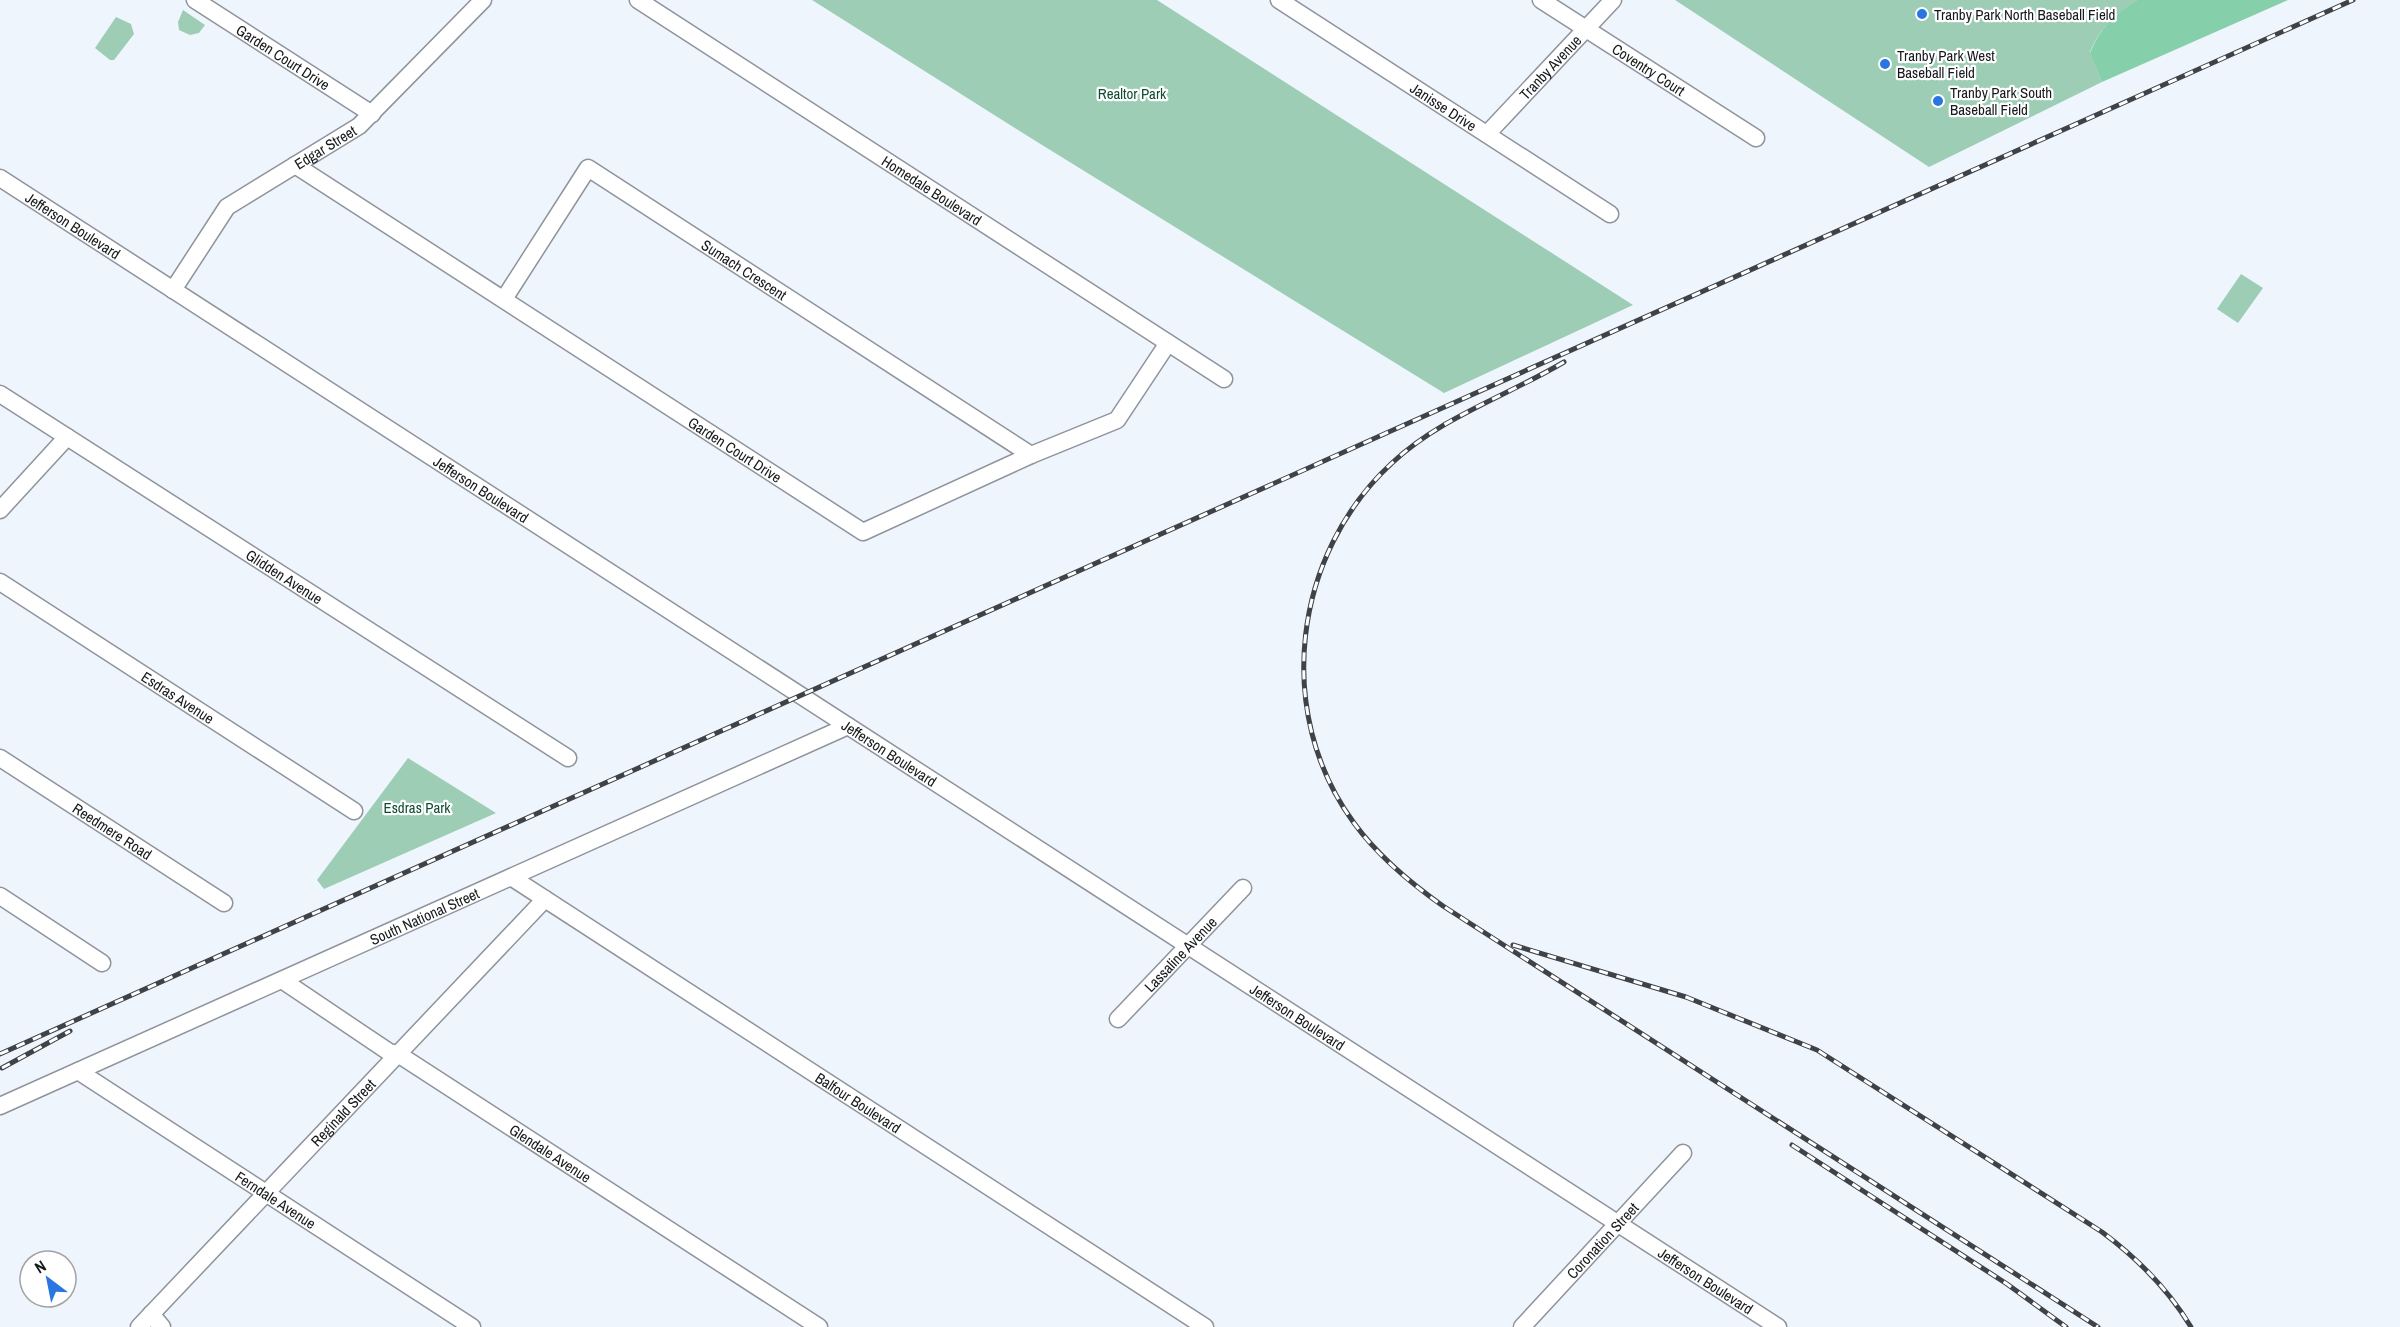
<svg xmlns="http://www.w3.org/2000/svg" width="2400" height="1327" viewBox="0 0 2400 1327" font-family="'Archivo Narrow',sans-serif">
<rect width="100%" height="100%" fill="#eff5fd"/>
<!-- green -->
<path fill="#9dceb5" d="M812 0H1157L1633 305 1444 393 1034 140Z
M1675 0H2137C2115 15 2100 28 2090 52L2102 82 1929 167Z
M183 10 205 25 199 33 190 35 179 30 178 22Z
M116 17 131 24 134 34 114 60H110L95 48Z
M2241 274 2263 288 2238 323 2217 309Z
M408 758 496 813 324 889 317 880Z"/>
<!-- forest -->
<path fill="#85cfaa" d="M2137 0H2288L2102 82 2090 53C2100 28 2114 15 2137 0Z"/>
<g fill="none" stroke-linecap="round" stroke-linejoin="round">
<!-- minor casing -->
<g stroke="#8f939b" stroke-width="19">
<g id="minor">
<path id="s1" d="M195 0 372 114"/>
<path id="s2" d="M638 0 1224 379"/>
<path id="s3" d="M1279 0 1610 214"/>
<path id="s4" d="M1541 0 1756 138"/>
<path id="s5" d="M1487 134 1613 0"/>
<path id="s6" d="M295 165 863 532 1031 455 1117 420 1168 343"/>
<path id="s7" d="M0 178 1778 1327"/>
<path id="s8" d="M173 290 227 207 359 126 483 0"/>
<path id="s9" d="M504 299 588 168 1031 455"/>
<path id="s10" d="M0 394 568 758"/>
<path d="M0 510 67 437"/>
<path id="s11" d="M0 582 354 811"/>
<path id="s12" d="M0 758 224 903"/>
<path id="s13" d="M511 877 1205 1327"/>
<path d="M0 896 102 963"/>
<path id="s14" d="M282 980 389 1052 398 1054 819 1327"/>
<path id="s15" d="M1118 1019 1243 888"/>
<path id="s16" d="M78 1071 472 1327"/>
<path id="s17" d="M0 1106 848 726"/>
<path d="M151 1314 162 1327"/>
<path id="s18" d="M139 1327 545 899"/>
<path id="s19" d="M1522 1327 1683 1153"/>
</g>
</g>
<!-- minor -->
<use href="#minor" stroke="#fff" stroke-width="16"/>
<!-- rail casing -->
<g stroke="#3f4246" stroke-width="5">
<path id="rail" d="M1564 362C1507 396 1441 417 1392 463 1293 554 1273 713 1354 823 1378 856 1409 882 1443 906L2098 1327
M1513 945 1686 997 1817 1050 2102 1232C2137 1258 2168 1289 2191 1327
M0 1054 2353 0
M2 1068 70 1031
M1792 1145 2007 1284 2066 1327"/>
</g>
<!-- rail -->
<use href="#rail" stroke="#fff" stroke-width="3" stroke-dasharray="9" stroke-linecap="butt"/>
</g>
<!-- markers -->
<g fill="#2a76e1" stroke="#fff" stroke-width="2">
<circle cx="1922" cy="14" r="6"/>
<circle cx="1885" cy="64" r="6"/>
<circle cx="1938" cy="101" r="6"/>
</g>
<g text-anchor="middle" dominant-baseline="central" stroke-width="4.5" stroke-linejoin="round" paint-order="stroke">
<!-- poi labels -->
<g font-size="15" fill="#16181b" stroke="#fff" text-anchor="start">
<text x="1934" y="14">Tranby Park North Baseball Field</text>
<text x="1897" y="55">Tranby Park West<tspan x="1897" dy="17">Baseball Field</tspan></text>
<text x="1950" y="92">Tranby Park South<tspan x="1950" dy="17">Baseball Field</tspan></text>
</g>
<!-- street labels -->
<g font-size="15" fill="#16181b" stroke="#fff">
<text stroke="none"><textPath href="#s1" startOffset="105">Garden Court Drive</textPath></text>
<text stroke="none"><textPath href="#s5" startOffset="92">Tranby Avenue</textPath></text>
<text stroke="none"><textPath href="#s4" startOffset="128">Coventry Court</textPath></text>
<text stroke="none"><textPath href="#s3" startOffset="196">Janisse Drive</textPath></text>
<text stroke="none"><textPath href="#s8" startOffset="214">Edgar Street</textPath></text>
<text stroke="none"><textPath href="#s2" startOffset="350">Homedale Boulevard</textPath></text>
<text stroke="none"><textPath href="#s7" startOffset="87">Jefferson Boulevard</textPath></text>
<text stroke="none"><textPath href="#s9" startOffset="342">Sumach Crescent</textPath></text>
<text stroke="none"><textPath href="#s6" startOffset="524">Garden Court Drive</textPath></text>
<text stroke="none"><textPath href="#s7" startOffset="573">Jefferson Boulevard</textPath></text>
<text stroke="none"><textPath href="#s10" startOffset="338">Glidden Avenue</textPath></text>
<text stroke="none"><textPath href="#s11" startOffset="212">Esdras Avenue</textPath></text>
<text stroke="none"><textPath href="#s7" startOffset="1059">Jefferson Boulevard</textPath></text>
<text stroke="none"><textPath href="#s12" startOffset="134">Reedmere Road</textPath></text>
<text stroke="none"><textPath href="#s17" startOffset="465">South National Street</textPath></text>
<text stroke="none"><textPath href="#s15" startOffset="90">Lassaline Avenue</textPath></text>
<text stroke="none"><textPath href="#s7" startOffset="1545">Jefferson Boulevard</textPath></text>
<text stroke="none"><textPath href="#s13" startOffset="414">Balfour Boulevard</textPath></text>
<text stroke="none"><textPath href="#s18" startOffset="296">Reginald Street</textPath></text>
<text stroke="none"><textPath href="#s14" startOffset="320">Glendale Avenue</textPath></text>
<text stroke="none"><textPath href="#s16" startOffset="236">Ferndale Avenue</textPath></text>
<text stroke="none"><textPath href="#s19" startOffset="118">Coronation Street</textPath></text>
<text stroke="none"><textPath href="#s7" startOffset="2031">Jefferson Boulevard</textPath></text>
</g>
<!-- park labels -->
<g font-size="15" fill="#114c34" stroke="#fff">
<text x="1132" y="93">Realtor Park</text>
<text x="417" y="807">Esdras Park</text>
</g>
</g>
<!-- north arrow -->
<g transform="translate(48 1279) rotate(328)"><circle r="28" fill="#ffffff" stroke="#a2a3a4" stroke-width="1.5"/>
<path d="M0-4.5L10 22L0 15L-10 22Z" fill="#2a76e1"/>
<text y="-9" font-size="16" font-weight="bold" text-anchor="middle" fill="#16181b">N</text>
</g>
</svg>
